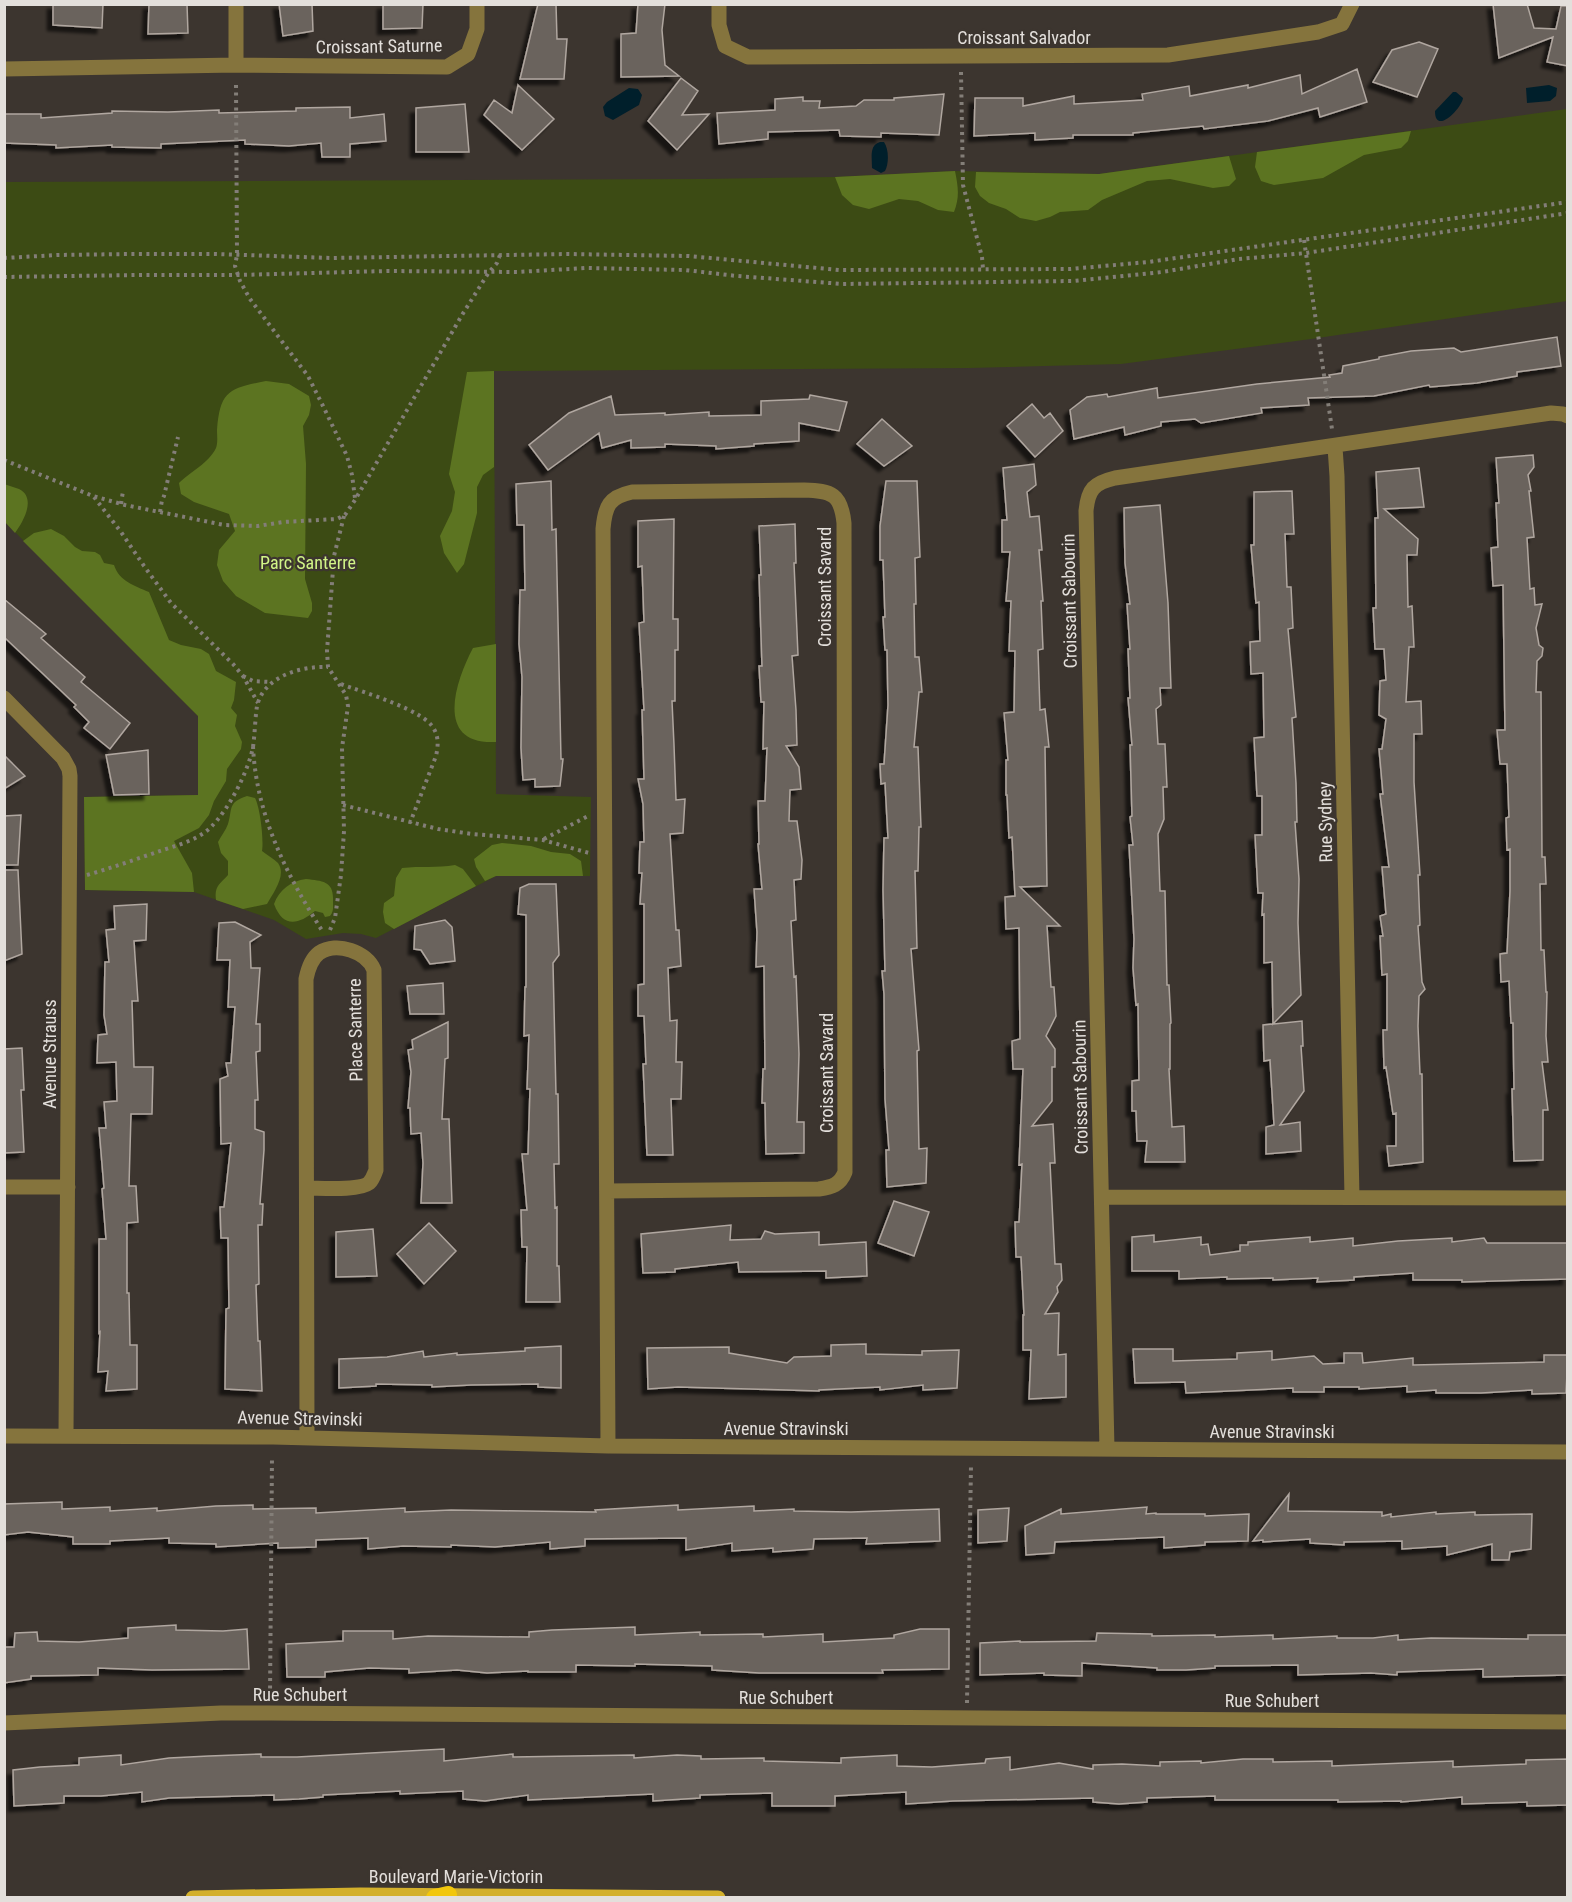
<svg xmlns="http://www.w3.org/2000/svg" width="1572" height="1902" viewBox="0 0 1572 1902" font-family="'Roboto Condensed',sans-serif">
<defs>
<filter id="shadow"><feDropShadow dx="-5.5" dy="5.5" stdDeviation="1.5" flood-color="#0009"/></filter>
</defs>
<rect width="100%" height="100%" fill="#3c352f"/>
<!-- green -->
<path fill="#3c4b14" d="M1567 109V301L1311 339 1121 364 969 368 494 371 496 794 591 797 590 876H496L376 938 361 934 343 933 306 939 274 920 194 892 85 890 84 797 198 795V716L5 522 4 182 705 179 835 177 955 171 1099 174Z"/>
<!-- forest -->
<path fill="#5c7421" d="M1411 131 1408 141 1401 148 1364 155 1323 178 1274 185 1261 181 1255 167 1257 152Z
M1229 156 1236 179 1229 186 1213 188 1170 179 1147 181 1102 200 1088 210 1060 212 1050 217 1036 221 1020 218 1006 209 989 203 980 196 975 187 976 172 1099 174Z
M955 171C958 186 960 197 954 212L938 210 918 201 899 199 869 209 853 205 842 195 835 177Z
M494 371V467L483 475 477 487V513L464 564 457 573 444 553 440 536 452 511 455 492 449 474 467 372Z
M266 381 289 384 309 396 311 405 309 415 303 426 306 464 305 579 312 603V611L308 618 265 613 236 596 223 581 217 565 219 550 235 531 229 514 194 502 181 494 179 483C190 472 209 463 216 448 218 443 217 435 217 430 220 390 230 388 266 381Z
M4 484C9 486 14 487 19 489 37 498 23 522 15 533L5 522Z
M51 529 64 536 75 547 82 551 95 552 100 555 104 563 114 565C119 581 135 586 149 592L169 640 181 645 201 649 209 654 216 671 236 682 234 700 231 708 237 715 235 726 242 742 241 749 227 769 226 781 214 801 209 815 199 828 174 841 192 873 194 892 85 890 84 797 198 795V716L23 541 34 533Z
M496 644V742C434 745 455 682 473 648Z
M247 796 255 798C260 807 264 840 262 851 267 855 274 859 278 863 287 875 273 893 267 904L243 909 216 900C214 886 220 884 228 875V861L221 853 218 842C221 836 226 830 228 824 233 808 227 803 247 796Z
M502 843 531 846 551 852 570 854 581 861 583 876H496L485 881 476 867 474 859 492 845Z
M455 865 463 869 476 886 394 929 385 923 383 912 384 903 394 896 396 878 402 868C420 866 437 868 455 865Z
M306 879C323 881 334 881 333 901 333 907 334 911 330 916L325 917 323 913 315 911C298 925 283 928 274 904 279 890 291 881 306 879Z"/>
<!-- water -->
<path fill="#001f2b" d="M1549 85 1557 88 1556 96 1550 101 1527 103 1526 88Z
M629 88 638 89 642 95 639 105 613 120 605 116 603 107 607 102Z
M1453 92H1456L1463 98C1462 108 1435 136 1435 111Z
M880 142H884C889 149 889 164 885 171L881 173 872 168C872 158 869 145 880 142Z"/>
<!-- building -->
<path fill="#6b635d" stroke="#b0a7a0" stroke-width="1.5" filter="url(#shadow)" d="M53 4H103L102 28 53 25Z
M149 4H187L188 33 148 34Z
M279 4H312L313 31 283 36Z
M383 4H423L422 28 383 29Z
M538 4H556L557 39H567L564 79H520Z
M638 4H665L662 30 665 65 679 76 621 77V34L636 33Z
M1493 4H1527L1534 28 1556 29 1561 6H1568V66L1547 62 1553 37 1499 58Z
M1419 42 1438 49 1417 97 1373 82 1392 50Z
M1357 69 1367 102 1320 117 1318 108 1268 121 1204 129 1203 126 1133 133V135H1073V138L1035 140V133L974 136 975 98H1023V106L1074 96V104L1143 100 1142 94 1189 86 1190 96 1248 85V88L1300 75 1302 94Z
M681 78 698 91 682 115 709 114 677 150 648 121Z
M518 85 554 119 522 150 484 115 494 100 512 113Z
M944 94 939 135 881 133V137L840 136 839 130 768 132V139L719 144 717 113 775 110V99L803 97V101H820L819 108 856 106 864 100H894V98Z
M465 104 469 152H416V108Z
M350 107V118L384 114 386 141 350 144V157H322L321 143 289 146 245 144V140L161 144V148L112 147V145L56 148V145L4 143V114H41V118L112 113V111L168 112 219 110V113L296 111V108Z
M1557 337 1561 366 1517 372V376L1477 383 1430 387 1429 385 1374 396 1308 398 1309 405 1261 408 1262 413 1201 423 1195 419 1161 422V426L1125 435 1124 427 1074 439 1070 410 1087 397 1107 394 1108 397 1157 388 1158 398 1257 384 1330 377 1329 375 1342 373 1343 366 1379 359V357L1411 351 1454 348 1461 352Z
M810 395 847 402 839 431 799 423V441L754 444V446L716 449V446L665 444V447L631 448V440L602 448 599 433 548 470 529 445 569 413 611 396 615 415 665 413V415L709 412V416L761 415V401L809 399Z
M1032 404 1044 418 1050 413 1063 431 1035 457 1007 426Z
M882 419 912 446 884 466 857 444Z
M1533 455 1534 467 1528 475 1531 491H1529L1534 537 1527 538 1530 589 1534 588 1535 605 1542 604 1536 628 1539 645 1543 648 1542 656 1537 661 1536 692H1541L1542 857H1545L1546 884H1540L1541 950H1544L1546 992H1547L1546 1036 1548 1062H1542L1548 1110H1543V1160L1514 1161 1512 1089H1514L1513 1023H1511L1509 981 1501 982 1500 954 1507 953 1510 891V849L1507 850 1506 818 1509 817 1507 764H1500L1497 730H1505L1503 585 1493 586 1491 548 1498 547 1496 503H1499L1496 458Z
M1034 464 1036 485 1027 492 1030 517 1039 516 1042 550H1039L1043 601H1041L1043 649 1038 650 1040 710 1045 709 1049 747H1045L1047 886 1020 887 1060 926H1047L1051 987H1054L1056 1016 1046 1036 1055 1049V1067H1052V1101L1032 1126 1053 1124 1055 1163H1050L1055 1264H1061L1062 1280 1057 1287 1058 1292 1045 1314 1059 1313 1058 1355 1066 1354V1397L1029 1399 1031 1350H1023V1315H1024L1021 1257H1016L1015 1222H1019L1022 1164 1019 1165 1023 1069H1013L1012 1041 1020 1039 1019 928 1006 929 1005 897 1015 896 1012 837 1009 838 1007 795H1006V760H1008L1004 713 1014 712 1015 651H1009L1011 601H1006L1010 552H1002V520H1007L1003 468Z
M1419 468 1424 507 1384 509 1418 539 1417 555H1407L1408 607 1412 606 1414 647H1409L1406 702 1421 701 1422 734H1414V782L1420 875H1418L1420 925 1418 926 1422 982 1425 989 1419 996 1418 1026 1420 1074H1422L1423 1162 1389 1166 1387 1146H1396V1113L1393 1114 1386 1067 1384 1068 1383 1030H1387V974L1382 975 1380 936H1383L1380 916 1386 914 1382 867H1389L1380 794H1383L1379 749H1382L1386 719 1379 715 1380 681 1386 680 1384 649H1375L1373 608H1376L1375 518H1378L1376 472Z
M551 481 552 530 556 529 561 759H563L560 786 535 787V779L523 780 521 748 522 677 519 644 520 590H525L524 525H517L516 484Z
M886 481H917L920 557 915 558 916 604H914L915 657H919L922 692H919L914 747H918L921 827H919L918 871H915L917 948 911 949 919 1050 917 1051 919 1149 927 1148 926 1183 887 1187 886 1150H889L885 1099 884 994 882 971H885L883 890 884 838H888L885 783 881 784 880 764H884L888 705 887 650H885L883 617H885L883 560H880V526Z
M1292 491 1294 534H1285L1287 587H1291L1293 628 1288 629 1296 717 1292 718 1296 783 1297 822H1295L1299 879 1298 923 1301 995 1273 1024 1272 962 1264 963V914L1262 915 1263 893H1258L1255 835H1262V796H1257L1254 738 1264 737 1263 673 1251 674 1250 642 1260 641 1259 602 1256 603 1251 545H1254V492Z
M1160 505 1168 603 1171 688H1160L1161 705 1156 709 1158 744H1165L1167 787H1163L1164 819 1158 834 1160 891H1165L1167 985H1169L1171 1023 1170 1024V1069H1169L1172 1127 1184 1126 1185 1162H1145L1147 1141H1137L1136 1111H1132V1081L1139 1080 1138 1004 1136 1005 1133 968 1134 939 1129 845H1133L1130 817 1132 816 1130 745H1132L1128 698H1130L1128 649H1130L1127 604H1130L1125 563 1124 508Z
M674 519 673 619H678V650H675V701H672L674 745 676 800 685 799 683 833 670 834 676 930H679L681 966 668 968 670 1021 677 1020 676 1062H682L681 1099H671L673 1155H647L643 1064H646L644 1016H638V985L644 984V904H640L642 873H639L640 842H644L643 804 638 779H644L642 710H644L639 623 644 622 642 566 638 567V521Z
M795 524 796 563H794L798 655 792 656 796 710 797 745 786 746 799 767 801 789 790 790 789 821H797L802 860 801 879 794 880 796 920 791 921 794 977 796 976 799 1054 797 1122H804V1153L766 1154 765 1103H762L763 1069H765L764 966 756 967 757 932 754 889H762L758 844H759L758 801H765L767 748 763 749 764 702H761L759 666H762L759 575H761L759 526Z
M4 599 46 634 41 638 85 677 81 682 130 723 110 749 84 728 89 722 74 707 76 705 4 637Z
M148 750 149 794 114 795 106 755Z
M4 755 25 776 4 789Z
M21 815 18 865H4V816Z
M4 870H18L22 954 4 961Z
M529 884H556L559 955 553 963 556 1094H558L559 1164H554L555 1208 557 1207V1266H559L560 1302H526L527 1247H522L521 1210H527L522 1154H528L530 1089H527L529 1035 524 1036 525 987H526V915L518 914 520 888Z
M147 904 146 940 134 941 138 1001H132L134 1067H153L152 1114H131L129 1186H136L138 1222 127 1223V1293H129L130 1345H137V1389L106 1391 108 1371 98 1372 100 1332 99 1333V1239H106L102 1189 104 1188 99 1128H106L104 1102 117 1101 116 1062 97 1063 98 1035 107 1034 104 1015 105 962H109L106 930 115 929 114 906Z
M445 920 452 927 455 961 430 964 421 950 414 949 415 926Z
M235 922 261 935 250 942 251 968H260L256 1024H260V1051L256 1052 258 1100H255V1129L264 1132V1150L260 1204H263L262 1225H258L259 1284 256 1285 258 1341H260L262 1391 225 1389 226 1309 229 1308 228 1238H221L220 1207H224L231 1143 221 1144 220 1079 228 1076 226 1063H231L235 1007H228L230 960H217L219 923Z
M443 983 444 1014H410L407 986Z
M1302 1021 1303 1046H1301L1304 1091 1280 1125 1300 1122 1301 1151 1266 1154V1127L1274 1125 1270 1060 1264 1061 1263 1025Z
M448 1022V1058L445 1059 442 1119H449L452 1203H421L423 1163 421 1133 411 1134 410 1108H408L411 1072 408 1050 413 1049 412 1040Z
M22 1048 24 1090H21L24 1152 4 1153V1049Z
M894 1201 929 1212 914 1256 878 1243Z
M429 1223 456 1251 424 1284 397 1254Z
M731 1225 730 1240 761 1239 765 1231 775 1234 819 1232V1245L866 1242 867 1276 826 1278V1271L739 1272 738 1262 675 1269V1272L643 1273 641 1234Z
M373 1229 377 1276 336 1277V1232Z
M1154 1235V1242L1201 1237V1245L1208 1244 1210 1255 1240 1251V1245H1248V1242L1310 1237V1242L1353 1238V1246L1398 1241 1452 1238V1242L1484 1238 1487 1243H1568V1279L1462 1282V1280H1413V1273L1354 1277V1280L1317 1282 1318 1278 1273 1280V1278L1227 1279V1277L1179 1279V1271H1132V1237Z
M866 1344V1354L922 1355V1351L959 1350 957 1388 923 1390V1385L880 1390V1387L819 1390V1391L678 1387 648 1389 647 1348 729 1347V1353L787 1363 794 1357 831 1356V1345Z
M561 1346V1388L538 1387V1384L471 1385 432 1387V1385L376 1384V1386L339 1388V1359L387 1357 423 1351 424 1357 457 1353V1355L525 1351V1348Z
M1133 1349H1173V1361L1237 1359V1353L1272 1351V1360L1314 1356 1323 1364 1344 1363V1353H1362L1363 1363 1413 1358V1365L1544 1362V1355H1568L1566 1393 1532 1394V1390L1481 1393H1436V1390L1407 1392V1386L1359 1389V1387H1324V1392H1293V1388L1186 1393 1185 1382 1135 1383Z
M1289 1494 1288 1511 1382 1512V1516L1391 1514V1517L1436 1512V1514L1475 1512V1515L1532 1514 1531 1549 1510 1552 1509 1560H1492V1544L1447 1555V1546L1402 1549V1541L1344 1542V1545L1310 1543V1539L1263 1542V1540L1253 1541Z
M62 1502V1509L110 1507V1511L157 1508V1511L216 1506 253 1505V1509L316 1508V1513L405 1508V1512L451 1510 596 1512 595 1510 678 1505V1510L754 1506V1511L794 1509V1511L851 1512 939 1509 940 1541 866 1544 867 1538 814 1539 813 1549 773 1552V1548L732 1551V1543L686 1550V1538L585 1539V1546L550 1549V1542L495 1547 451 1545V1547L403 1546 368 1549V1538L316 1540V1547L278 1548V1543L216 1547V1544L169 1543V1538L110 1541V1544H73V1537L28 1532 4 1535V1504Z
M1147 1507 1146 1514 1156 1513V1514H1205V1516L1249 1514 1248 1541 1205 1542V1545L1164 1548V1537L1055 1542 1054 1553 1026 1555 1025 1526 1061 1509V1514Z
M1009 1508 1007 1541 978 1543V1510Z
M176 1625V1630L223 1631 247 1629 249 1669 152 1670 98 1668V1675L31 1676V1679L4 1683V1647H14L15 1633 37 1632 38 1641 79 1642 128 1638V1628Z
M635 1627V1635L700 1632V1635L763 1634V1637L823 1634V1642L894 1638V1635L920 1629H949V1669L882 1670 883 1673H759L712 1670V1666L635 1664V1666L576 1665V1672H528V1671L487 1673 457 1670 409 1673V1669L369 1668 325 1672V1677H287L286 1644 343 1641V1631H393V1639L428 1636 529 1637V1632L552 1630Z
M1097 1633 1152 1634V1636L1215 1635V1637L1273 1635V1639L1337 1636V1638H1373L1398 1635V1640L1431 1638 1528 1639V1635H1568V1675L1483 1677V1669L1397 1672V1675L1371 1673 1298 1675V1665L1215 1666V1668L1186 1670H1157V1668L1082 1663V1676L1044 1675V1673L980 1675V1643L1020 1641V1642L1096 1641Z
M444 1749V1761L513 1754V1757L634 1755V1758L677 1755 701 1756V1759L764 1758V1761L841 1763V1758L897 1755V1766L932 1767 985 1763 986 1759 1010 1757V1770L1059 1763 1093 1769V1765L1122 1764 1160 1766V1762L1201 1761V1763L1243 1759H1273V1762L1332 1761V1766L1453 1761V1767L1526 1764V1760L1568 1759V1805L1527 1806V1802L1462 1804V1797L1401 1802V1801L1338 1802V1800H1215V1796L1147 1798V1802L1119 1804 1093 1802V1798L953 1801 906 1804V1792L835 1796V1806H772V1793L700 1795V1798L653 1801V1794L528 1800V1795L485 1801 463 1799V1791L400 1794V1791L323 1795V1797L299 1799 274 1800V1795L169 1798 142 1802V1792L101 1796H64V1803L14 1806 13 1770 40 1767 79 1765V1758L121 1755V1765L169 1758 209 1756 261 1754V1757H297Z"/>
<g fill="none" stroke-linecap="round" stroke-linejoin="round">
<!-- path -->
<path stroke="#837e78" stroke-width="4" stroke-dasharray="3 4.5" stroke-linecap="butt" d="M961 72 963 185 982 257 983 269
M236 85 237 255 235 266 240 281 250 299 308 376 323 406 347 456 352 475 355 498
M1304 240 1332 429
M4 258 57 255 130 254H216L330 258 568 254 689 256 839 270 1070 269 1148 262 1568 202
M4 277 137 275H238L387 271 517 272 586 268 685 270 737 276 843 284 1073 281 1162 272 1239 259 1306 253 1568 213
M4 460 93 496 125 505 224 525 258 526 283 522 337 519 345 515 355 500 462 315 489 272 497 263 500 255
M94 497 121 532 144 566 171 603 233 664 243 676 258 703
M121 504 123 491
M160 512 162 500 164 496 178 437
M243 676 253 681 270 682
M341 684C362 692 425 710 434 729 439 738 438 747 436 756L410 823
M253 746C256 815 287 876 323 932
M343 805 438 829 472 834 543 840 589 853
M544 839 588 816
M87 875C111 868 134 860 157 852 174 846 197 841 211 827 229 809 248 772 253 747 255 733 255 719 257 706 264 676 301 666 328 667
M330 930 335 918 341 875 344 831 342 748 348 706 346 695 328 667 327 651 334 556 344 516
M270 1696 272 1457
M967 1703 971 1466"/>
<!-- minor -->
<path stroke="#85743d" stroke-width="15" d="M236 4V65
M719 4V25L725 46 748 57 1168 55 1318 32 1342 24 1352 4
M4 69 236 65 447 67 468 54 477 29V4
M1335 447 1337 476 1352 1197
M4 698 63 758 69 769 70 776 66 1435
M4 1187H68
M307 1188C321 1188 359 1191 369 1183 373 1179 374 1175 376 1170L374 970C367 952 337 941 319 953 311 959 308 969 306 979L307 1437
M607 1191 819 1189C832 1187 840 1185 845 1172L844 523C841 494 832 491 804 490L632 492C609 497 605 506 603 529L608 1446
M1102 1197 1568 1198
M4 1436 273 1437 608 1446 1568 1452
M1107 1449 1086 511C1088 489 1094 483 1115 478L1551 413 1563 414 1568 416
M4 1723 221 1713H269L1568 1722"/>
<!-- major -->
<path stroke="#d3b02b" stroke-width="15" d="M193 1898 360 1895 718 1898"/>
<!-- highway -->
<path stroke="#f2c70c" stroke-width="18" d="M435 1898 448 1895"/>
</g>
<g text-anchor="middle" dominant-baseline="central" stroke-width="4.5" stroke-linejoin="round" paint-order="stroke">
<!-- street labels -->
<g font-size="18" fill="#e3dfdb" stroke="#3c352f">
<text x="1024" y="37">Croissant Salvador</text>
<text transform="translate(379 46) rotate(-1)">Croissant Saturne</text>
<text transform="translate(824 587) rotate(-90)">Croissant Savard</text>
<text transform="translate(1069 601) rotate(-91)">Croissant Sabourin</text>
<text transform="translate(1325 822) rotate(-91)">Rue Sydney</text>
<text transform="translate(355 1030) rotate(-91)">Place Santerre</text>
<text transform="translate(49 1054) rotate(-90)">Avenue Strauss</text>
<text transform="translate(826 1073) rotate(-90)">Croissant Savard</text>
<text transform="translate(1080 1087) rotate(-91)">Croissant Sabourin</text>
<text transform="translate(300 1418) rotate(1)">Avenue Stravinski</text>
<text x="786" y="1428">Avenue Stravinski</text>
<text x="1272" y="1431">Avenue Stravinski</text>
<text x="300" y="1694">Rue Schubert</text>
<text x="786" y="1697">Rue Schubert</text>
<text x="1272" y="1700">Rue Schubert</text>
<text x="456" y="1876">Boulevard Marie-Victorin</text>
</g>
<!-- park labels -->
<g font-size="18" fill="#d1f487" stroke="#3c352f">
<text x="308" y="562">Parc Santerre</text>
</g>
</g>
<!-- border -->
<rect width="1572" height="1902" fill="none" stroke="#e3dfdb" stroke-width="12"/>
</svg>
